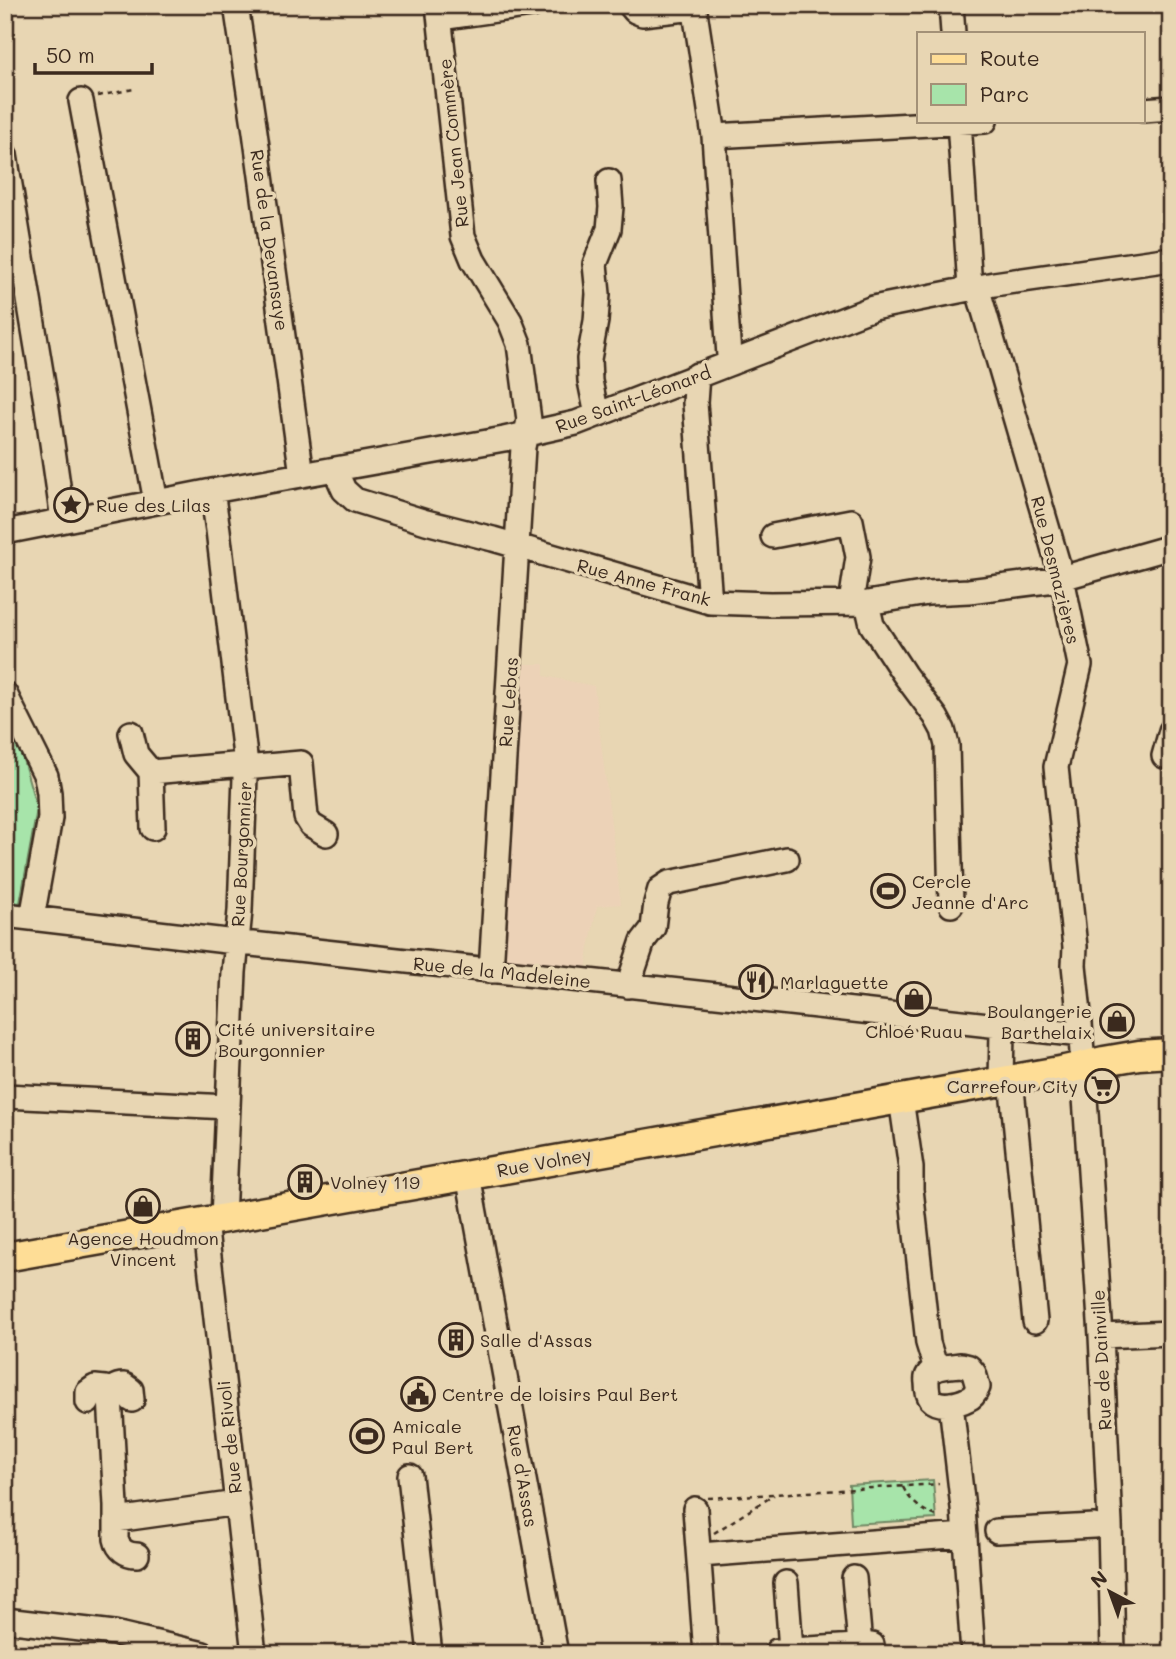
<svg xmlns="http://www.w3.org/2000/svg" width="1176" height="1659" viewBox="0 0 1176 1659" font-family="Mali,sans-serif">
<rect width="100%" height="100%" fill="#e8d6b3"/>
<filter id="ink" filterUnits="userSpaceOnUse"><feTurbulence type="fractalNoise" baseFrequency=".0143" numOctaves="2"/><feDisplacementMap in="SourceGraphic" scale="14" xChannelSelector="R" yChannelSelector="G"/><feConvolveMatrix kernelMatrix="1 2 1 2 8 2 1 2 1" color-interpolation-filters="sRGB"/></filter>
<g filter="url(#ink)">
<!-- built -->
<path fill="#ecd2b7" d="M522 664H544V676L594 686 621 904 597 906 589 948 586 969 510 961 504 955Z"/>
<!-- green -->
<path fill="#a7e4aa" stroke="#718764" stroke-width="2" d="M5 710 13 724 37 809 20 903 5 901Z
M933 1480 936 1519 851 1524 849 1485Z"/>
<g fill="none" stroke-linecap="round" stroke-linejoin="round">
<!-- minor casing -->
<g stroke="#3b2a1e" stroke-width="28">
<path id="minor" d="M236 5 255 132 302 475
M438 5 463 236 473 260 510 321 519 344 529 420 523 447 491 971
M630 5 635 11 642 14 695 8
M694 5 714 136 729 356 731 363
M951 5 953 33
M440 18 532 5
M81 101 156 502
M1143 110 1171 108
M959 121 970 288
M714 136 985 121
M5 155 47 408 63 520
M977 287 1062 578 1080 665 1056 767 1075 947 1074 965 1080 1023 1101 1336 1110 1524 1113 1654
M697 375 695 403 710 602
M597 415 590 381 589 359 596 321 598 294 595 264 609 229 611 207 609 181
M335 470 344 490 355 500 426 522 493 539 710 602 770 604 867 603 928 593 969 591 1055 580 1171 547
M212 491 218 530 245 756V777L240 911 234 972 223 1218
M5 532 212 491 504 439 576 423 873 308 994 284 1171 259
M773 536 851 521 858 557 851 603
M867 603 872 625 904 674 936 717 943 730 947 745 951 905
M5 694 46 776 49 793 50 818 32 918
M131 733 136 754 151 772
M1164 756 1171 731
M245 768 301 763 306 817 311 825 326 834
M153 828 151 772 233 765
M5 915 252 944 1081 1035
M628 986 643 941 653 928 656 903 660 889 669 883 787 859
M999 1027 1002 1031 1001 1081
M1011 1079 1035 1321
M5 1096 228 1107
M901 1099 911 1168V1189L928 1343 936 1369
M468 1175 556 1654
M205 1221 254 1654
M1101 1336 1171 1333
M961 1365 969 1367 974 1373 978 1387C976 1392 973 1397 968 1399 959 1404 939 1408 931 1399 928 1395 927 1388 927 1383 926 1377 928 1373 934 1370 941 1366 953 1366 961 1365Z
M132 1400 131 1390 124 1385C116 1385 112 1388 110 1396L116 1506V1539C118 1549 126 1555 137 1555
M88 1402V1392L95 1387 105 1388 110 1396
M951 1404 963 1508 973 1654
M410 1476 430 1654
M695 1509 706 1654
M116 1520 237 1503
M997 1531 1094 1526
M700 1555 965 1535
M854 1578 860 1645
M786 1583 791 1650
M5 1620 114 1633 203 1654
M777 1651 872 1645"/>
</g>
<!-- major casing -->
<g stroke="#3b2a1e" stroke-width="33">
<path id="major" d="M5 1257 1065 1070 1104 1061 1139 1055 1171 1053"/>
</g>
<!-- path -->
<path stroke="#3b2a1e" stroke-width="2.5" stroke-dasharray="5 5" stroke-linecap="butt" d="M98 96 134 89
M903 1487C911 1503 923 1512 940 1517
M708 1498 939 1484
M714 1533 774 1495"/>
<!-- minor -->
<use href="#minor" stroke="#e8d6b3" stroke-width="23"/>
<!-- major -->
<use href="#major" stroke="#fedd96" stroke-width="28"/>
</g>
</g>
<!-- icons -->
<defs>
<g id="sight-ring" transform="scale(1.75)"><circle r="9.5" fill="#e8d6b3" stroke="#3b2a1e" stroke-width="1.5"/><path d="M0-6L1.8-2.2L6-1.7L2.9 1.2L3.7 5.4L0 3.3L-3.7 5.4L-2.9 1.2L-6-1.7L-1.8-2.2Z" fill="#3b2a1e"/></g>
<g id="stadium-ring" transform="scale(1.75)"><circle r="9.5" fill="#e8d6b3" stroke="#3b2a1e" stroke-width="1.5"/><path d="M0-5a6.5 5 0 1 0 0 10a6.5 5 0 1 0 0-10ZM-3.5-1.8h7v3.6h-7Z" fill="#3b2a1e"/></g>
<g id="restaurant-ring" transform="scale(1.75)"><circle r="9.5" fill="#e8d6b3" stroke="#3b2a1e" stroke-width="1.5"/><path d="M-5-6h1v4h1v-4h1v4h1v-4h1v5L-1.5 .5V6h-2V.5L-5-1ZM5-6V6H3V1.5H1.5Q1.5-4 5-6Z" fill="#3b2a1e"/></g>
<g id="shop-ring" transform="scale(1.75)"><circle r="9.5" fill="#e8d6b3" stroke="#3b2a1e" stroke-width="1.5"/><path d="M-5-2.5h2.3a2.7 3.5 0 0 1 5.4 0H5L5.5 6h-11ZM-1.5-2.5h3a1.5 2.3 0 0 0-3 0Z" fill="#3b2a1e"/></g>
<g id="building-ring" transform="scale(1.75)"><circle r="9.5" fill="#e8d6b3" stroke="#3b2a1e" stroke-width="1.5"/><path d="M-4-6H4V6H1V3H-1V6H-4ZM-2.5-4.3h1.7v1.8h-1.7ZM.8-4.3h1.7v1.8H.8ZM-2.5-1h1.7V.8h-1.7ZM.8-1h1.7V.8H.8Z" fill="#3b2a1e"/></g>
<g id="supermarket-ring" transform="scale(1.75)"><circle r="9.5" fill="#e8d6b3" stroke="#3b2a1e" stroke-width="1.5"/><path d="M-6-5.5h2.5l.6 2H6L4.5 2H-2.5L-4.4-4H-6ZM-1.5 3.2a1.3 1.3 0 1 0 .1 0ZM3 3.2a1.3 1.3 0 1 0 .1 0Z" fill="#3b2a1e"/></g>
<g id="civic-ring" transform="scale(1.75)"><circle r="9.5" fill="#e8d6b3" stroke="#3b2a1e" stroke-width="1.5"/><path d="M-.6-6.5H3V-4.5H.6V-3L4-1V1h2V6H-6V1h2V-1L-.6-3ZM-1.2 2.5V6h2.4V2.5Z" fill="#3b2a1e"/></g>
</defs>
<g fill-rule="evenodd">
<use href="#sight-ring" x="71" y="505"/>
<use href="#stadium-ring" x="888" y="891"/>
<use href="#restaurant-ring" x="756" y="982"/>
<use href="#shop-ring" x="914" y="999"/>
<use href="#shop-ring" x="1117" y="1021"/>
<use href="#building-ring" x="193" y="1039"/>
<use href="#supermarket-ring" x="1102" y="1086"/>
<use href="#building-ring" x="305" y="1182"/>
<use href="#shop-ring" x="143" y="1206"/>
<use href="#building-ring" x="456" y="1340"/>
<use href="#civic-ring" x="418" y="1394"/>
<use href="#stadium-ring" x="367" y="1436"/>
</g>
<g text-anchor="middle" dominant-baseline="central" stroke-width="7" stroke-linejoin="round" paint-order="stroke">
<!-- street labels -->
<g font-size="18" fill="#3b2a1e" stroke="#e8d6b3">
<text transform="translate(453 143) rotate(-96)">Rue Jean Commère</text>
<text transform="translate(270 240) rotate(82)">Rue de la Devansaye</text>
<text transform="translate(633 399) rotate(-20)">Rue Saint-Léonard</text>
<text transform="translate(1056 570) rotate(76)">Rue Desmazières</text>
<text transform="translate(644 582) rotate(15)">Rue Anne Frank</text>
<text transform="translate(508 702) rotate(-86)">Rue Lebas</text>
<text transform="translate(241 854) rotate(-87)">Rue Bourgonnier</text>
<text transform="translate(502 972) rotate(6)">Rue de la Madeleine</text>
<text transform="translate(544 1162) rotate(-10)">Rue Volney</text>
<text transform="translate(1101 1360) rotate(-93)">Rue de Dainville</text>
<text transform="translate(229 1437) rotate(-96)">Rue de Rivoli</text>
<text transform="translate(523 1476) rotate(80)">Rue d'Assas</text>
</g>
<!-- poi labels -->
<g font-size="18" fill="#3b2a1e" stroke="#e8d6b3" text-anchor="start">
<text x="96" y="505">Rue des Lilas</text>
<text x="912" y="881">Cercle<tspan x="912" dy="21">Jeanne d'Arc</tspan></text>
<text x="780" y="982">Marlaguette</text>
<text x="1092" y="1011" text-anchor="end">Boulangerie<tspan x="1092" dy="21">Barthelaix</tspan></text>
<text x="218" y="1029">Cité universitaire<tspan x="218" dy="21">Bourgonnier</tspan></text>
<text x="914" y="1031" text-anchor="middle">Chloé Ruau</text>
<text x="1078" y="1086" text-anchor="end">Carrefour City</text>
<text x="330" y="1182">Volney 119</text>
<text x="143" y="1238" text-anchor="middle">Agence Houdmon<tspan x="143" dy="21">Vincent</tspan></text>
<text x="480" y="1340">Salle d'Assas</text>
<text x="442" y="1394">Centre de loisirs Paul Bert</text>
<text x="392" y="1426">Amicale<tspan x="392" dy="21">Paul Bert</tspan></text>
</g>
</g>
<!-- margin -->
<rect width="1176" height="1659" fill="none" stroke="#e8d6b3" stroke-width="28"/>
<rect x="14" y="14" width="1148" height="1631" fill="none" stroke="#3b2a1e" stroke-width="2.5" filter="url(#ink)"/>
<!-- legend -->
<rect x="917" y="32" width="228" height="91" fill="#e8d6b3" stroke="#a39177" stroke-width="2"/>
<rect x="931" y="54" width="35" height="10" fill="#fedd96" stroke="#a39177" stroke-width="2"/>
<text x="980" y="66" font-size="21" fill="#3b2a1e">Route</text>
<rect x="931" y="84" width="35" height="21" fill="#a7e4aa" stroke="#a39177" stroke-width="2"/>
<text x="980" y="102" font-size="21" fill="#3b2a1e">Parc</text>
<!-- north arrow -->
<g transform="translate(1110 1592) rotate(319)" stroke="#e8d6b3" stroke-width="5" paint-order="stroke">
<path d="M0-5L12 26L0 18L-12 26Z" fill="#3b2a1e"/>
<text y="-10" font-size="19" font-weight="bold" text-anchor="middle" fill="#3b2a1e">N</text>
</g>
<!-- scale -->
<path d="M35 63v10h117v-10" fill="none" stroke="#3b2a1e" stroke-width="3.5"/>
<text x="46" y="63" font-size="21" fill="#3b2a1e" stroke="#e8d6b3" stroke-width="5" paint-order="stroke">50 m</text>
</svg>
